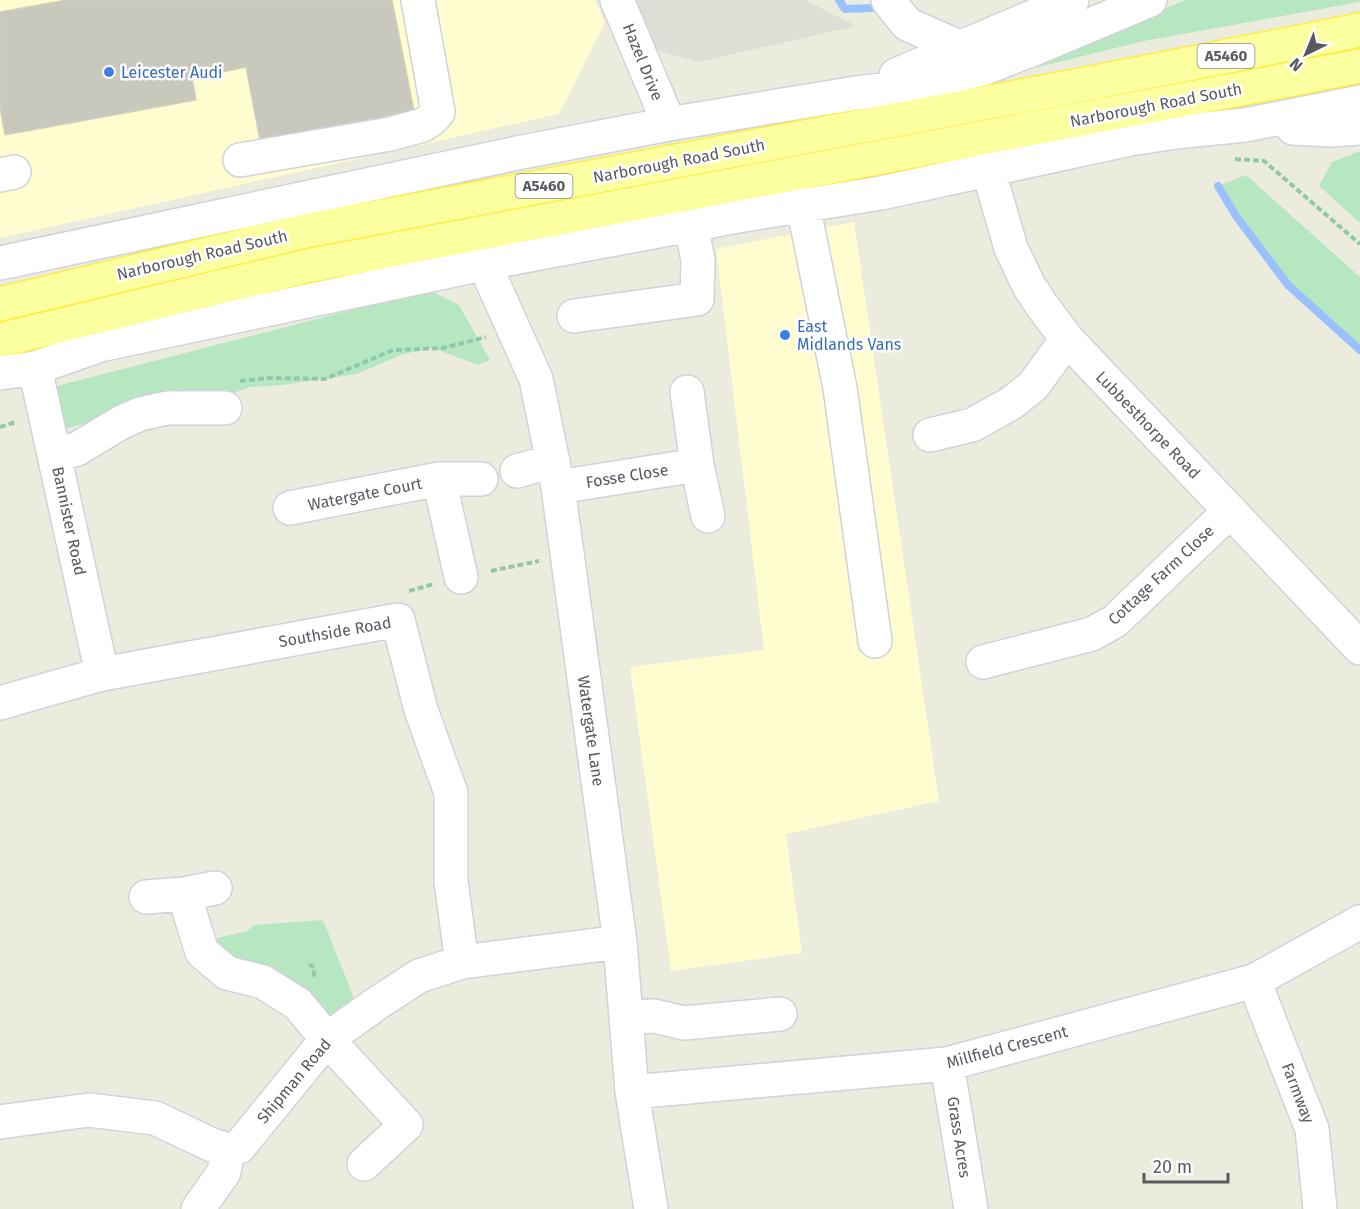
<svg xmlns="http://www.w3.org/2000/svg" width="1360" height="1209" viewBox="0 0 1360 1209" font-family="'Fira Sans',sans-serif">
<rect width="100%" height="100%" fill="#ececde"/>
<!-- commercial -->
<path fill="#fffdd0" d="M0 0H595L605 23 559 114 0 238Z
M854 222 939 801 786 834 802 953 671 971 630 667 764 650 716 249Z"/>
<!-- industrial -->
<path fill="#dfded6" d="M629 0H805L856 26 698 62 649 48Z"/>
<!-- green -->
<path fill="#b7e7c0" d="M1186 0H1360V2L1144 41 982 81Z
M1357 152H1360V223L1319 186 1332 162Z
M1246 175 1360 277V350L1288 285 1236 216 1218 186Z
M429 290 459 305 490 360 478 365 433 348 403 354 357 374 282 385 250 387 209 402 179 389 158 406 106 418 49 433 53 387Z
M323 920 354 998 320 1031 227 973 214 939 247 931 254 925Z"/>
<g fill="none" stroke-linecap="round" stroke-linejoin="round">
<!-- stream -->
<path stroke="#9bc0ff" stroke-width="8" d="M839 0 845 9 872 8 883 6
M1218 186 1236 216 1288 285 1360 350"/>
</g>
<!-- building -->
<path fill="#c9c8bd" stroke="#d1cfbc" stroke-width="1.5" d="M67 0H392L414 111 260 140 246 67 192 78 196 100 5 135 0 107V12Z"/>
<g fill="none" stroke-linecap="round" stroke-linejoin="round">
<!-- minor casing -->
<g stroke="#d1d2da" stroke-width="36">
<path id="minor" d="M617 0 669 124
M888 0 907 24 959 47
M896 75 1072 0
M1293 128 1330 130 1360 128
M240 160 390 134 423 125 433 118 438 112 418 0
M988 169 1011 248 1029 286 1043 307 1067 339 1360 648
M0 175 14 172
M803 205 840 388 875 641
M0 263 522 152 669 124 856 93 909 87 982 69 1036 48 1150 0
M487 263 492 281 536 379 558 487 620 942 632 1092 651 1209
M574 316 697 299 698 260 691 225
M35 368 102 674
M0 373 35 368 100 345 487 263 738 216 881 193 1130 139 1176 132 1245 125 1360 102
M687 392 697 465 708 516
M930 435 972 425 1010 404 1033 386 1067 339
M55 455 77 449 120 423 140 414 167 408H225
M517 471 553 461
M439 479 461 577
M558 487 697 465
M290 508 439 479H481
M983 662 1092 634 1115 621 1230 511
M0 703 102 674 398 620 421 710 451 793V882L462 962
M184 894 202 952 227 973 263 982 298 1004 327 1039 406 1125 364 1164
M146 897 184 894 215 888
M1254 981 1312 1129 1320 1209
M626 1017 654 1016 684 1023 780 1014
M947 1064 971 1209
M632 1092 947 1064 1254 981 1360 922
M0 1122 89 1110 155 1118 212 1145 228 1150 239 1147 327 1039 376 1004 419 976 462 962 620 942
M198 1209 224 1172 228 1150"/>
</g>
<!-- major casing -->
<g stroke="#feee45" stroke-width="36">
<path id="major" d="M0 304 305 231 1091 83 1360 30
M0 340 307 266 1360 66"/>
</g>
<!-- path -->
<path stroke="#90c8ab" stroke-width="4" stroke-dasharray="6 3" stroke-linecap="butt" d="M1235 159 1264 161 1360 244
M240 381 269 378 325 379 393 350 443 348 486 337
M0 427 16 422
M491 571 539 561
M409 591 434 584
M309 964 314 968V977"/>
<!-- minor -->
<use href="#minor" stroke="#fff" stroke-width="33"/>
<!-- major -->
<use href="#major" stroke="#fcffa0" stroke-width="33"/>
</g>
<!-- markers -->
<g fill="#3f7fe0" stroke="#fff" stroke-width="2">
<circle cx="109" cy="72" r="6"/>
<circle cx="785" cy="335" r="6"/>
</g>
<g text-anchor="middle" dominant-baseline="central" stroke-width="5" stroke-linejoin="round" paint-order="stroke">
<!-- shield labels -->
<g fill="#fff" stroke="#898c90" stroke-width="1.5">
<rect x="1197.5" y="44" width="57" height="24" rx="4.5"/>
<rect x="515.5" y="174" width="57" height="24" rx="4.5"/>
</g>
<g font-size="15" font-weight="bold" fill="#575a61">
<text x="1226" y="56">A5460</text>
<text x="544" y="186">A5460</text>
</g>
<!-- street labels -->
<g font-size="16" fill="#575a61" stroke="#fff">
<text transform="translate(643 62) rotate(68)">Hazel Drive</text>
<text transform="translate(1156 105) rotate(-11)">Narborough Road South</text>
<text transform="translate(679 161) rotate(-11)">Narborough Road South</text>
<text transform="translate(202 255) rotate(-13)">Narborough Road South</text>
<text transform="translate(1148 425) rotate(46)">Lubbesthorpe Road</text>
<text transform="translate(627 476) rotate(-9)">Fosse Close</text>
<text transform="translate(365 494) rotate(-11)">Watergate Court</text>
<text transform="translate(69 521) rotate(78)">Bannister Road</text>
<text transform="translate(1161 575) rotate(-43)">Cottage Farm Close</text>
<text transform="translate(335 632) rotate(-10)">Southside Road</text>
<text transform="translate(591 731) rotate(82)">Watergate Lane</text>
<text transform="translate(1007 1047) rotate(-15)">Millfield Crescent</text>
<text transform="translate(294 1081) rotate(-50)">Shipman Road</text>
<text transform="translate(1298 1093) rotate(69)">Farmway</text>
<text transform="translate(959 1137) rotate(81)">Grass Acres</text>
</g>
<!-- shop labels -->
<g font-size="16" fill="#366cbe" stroke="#fff" text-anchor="start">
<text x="121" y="72">Leicester Audi</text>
<text x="797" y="326">East<tspan x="797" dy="18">Midlands Vans</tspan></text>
</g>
</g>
<!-- north arrow -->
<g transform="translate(1306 54) rotate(223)" stroke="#ffffff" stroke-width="4.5" paint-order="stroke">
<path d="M0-4.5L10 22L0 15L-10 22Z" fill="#575a61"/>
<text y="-9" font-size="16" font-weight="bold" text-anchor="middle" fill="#575a61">N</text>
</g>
<!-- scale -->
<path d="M1144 1173v9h84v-9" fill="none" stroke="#575a61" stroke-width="3"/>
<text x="1153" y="1173" font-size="18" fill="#575a61" stroke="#ffffff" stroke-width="4.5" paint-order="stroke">20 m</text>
</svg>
